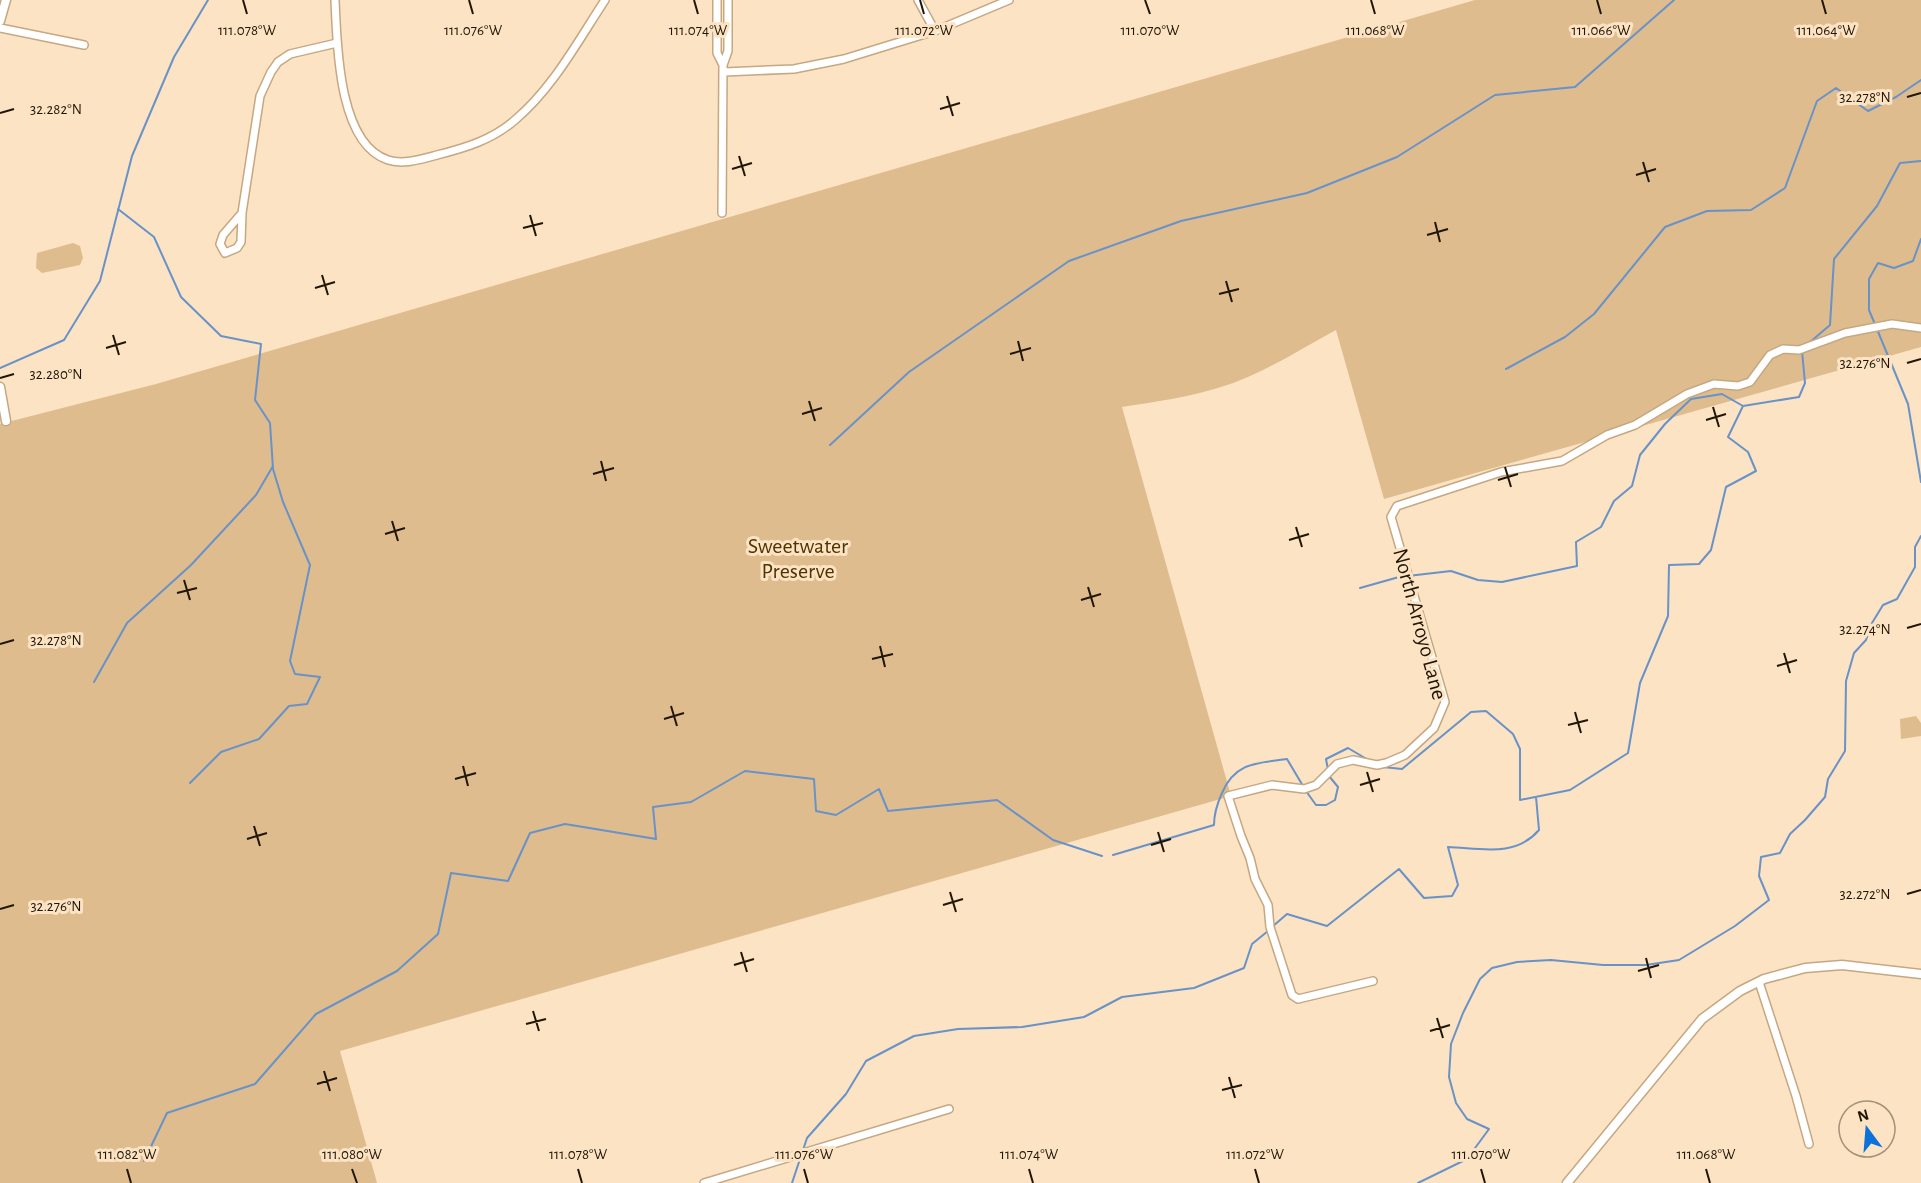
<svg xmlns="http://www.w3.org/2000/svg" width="1921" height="1183" viewBox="0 0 1921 1183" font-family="'Alegreya Sans',sans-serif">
<rect width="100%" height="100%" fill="#fce3c3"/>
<!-- green -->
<path fill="#debc8e" d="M1475 0H1921V347L1384 499 1336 330C1299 350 1261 375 1221 387 1189 397 1155 402 1122 407L1231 796 340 1051 377 1183H0V424L156 384Z
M73 243 80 246 83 258 80 265 42 273 36 268 37 253Z
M1916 716 1921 723V736L1901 739 1900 719Z"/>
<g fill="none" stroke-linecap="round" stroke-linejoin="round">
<!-- stream -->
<path stroke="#6892c8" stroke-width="2" d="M118 209 154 237 181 297 221 336 261 344 255 400 270 423 273 469 283 502 310 565 290 661 295 674 320 677 307 704 289 706 259 739 221 752 190 783
M1921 239 1913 261 1894 268 1878 263 1869 279V310L1908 404 1921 482
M1809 343 1830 325 1834 259 1877 206 1900 163 1921 161
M0 368 64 340 100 281 132 156 174 57 208 0
M1506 369 1565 337 1594 314 1665 227 1707 211 1751 210 1785 188 1817 101 1836 88 1868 111 1896 97 1921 80
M830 445 909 372 1069 261 1181 221 1307 193 1397 157 1495 95 1575 87 1674 0
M1360 588 1399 577 1451 571 1478 580 1502 582 1577 566 1576 542 1601 527 1614 501 1632 486 1640 455 1665 424 1691 399 1722 394 1743 406
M94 682 127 623 191 565 256 495 273 466
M1383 767 1402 769 1471 712 1486 711 1513 734 1520 749V800L1570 790 1628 753 1640 683 1668 616 1669 565 1699 564 1711 550 1726 487 1756 471 1748 452 1728 437 1743 406 1799 397 1805 383 1802 351
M1328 770 1326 759 1348 748 1370 761
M1306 791 1316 805H1326L1335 800 1338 787 1329 776
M1113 855 1214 825C1214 813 1217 804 1222 793 1235 762 1258 763 1287 759L1303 786
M1272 927 1287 914 1327 926 1399 869 1424 898 1452 896 1458 885 1448 847C1480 848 1515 858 1539 830L1536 797
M144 1161 167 1113 255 1084 316 1014 397 971 438 934 451 873 508 881 530 833 565 824 656 839 653 807 691 802 745 771 814 779 816 811 836 815 879 789 888 811 997 800 1053 840 1102 856
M792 1183 807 1138 846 1094 866 1061 914 1036 958 1029 1022 1027 1084 1017 1122 997 1194 988 1244 968 1252 944 1268 931
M1418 1183 1467 1159 1489 1129 1467 1119 1456 1103 1449 1077 1451 1044 1463 1013 1480 979 1492 968 1517 962 1551 960 1603 965H1646L1679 960 1735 926 1769 900 1759 876 1761 857 1780 853 1790 834 1805 820 1825 797 1828 779 1845 751 1846 681 1854 653 1866 640 1872 623 1883 605 1897 599 1915 567V547L1921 536"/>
<!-- minor casing -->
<g stroke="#c5a881" stroke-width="10">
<path id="minor" d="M335 0C337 44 338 144 388 160 403 165 422 159 437 155 465 148 492 140 515 120 553 88 578 41 605 0
M717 0V53L723 65
M918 0 935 31
M0 28 84 45
M724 72 794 69 844 59 935 31 1009 0
M242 213 223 235 220 244 225 253 237 248 241 242 242 213 260 96 271 72 278 62 290 54 337 43
M722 213 723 65 728 51V0
M1373 981 1298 999 1292 995 1270 927 1268 905 1255 879 1250 858 1241 836 1228 796 1272 785 1304 789 1316 785 1337 764 1353 760 1377 765 1386 763 1405 755 1434 728 1445 702 1391 517 1397 506 1501 472 1562 461 1607 435 1635 425 1687 394 1714 384 1738 386 1750 382 1770 355 1783 349 1799 350 1845 333 1892 324 1921 328
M1759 982 1796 1096 1809 1144
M704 1183 949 1109"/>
</g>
<!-- tertiary casing -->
<g stroke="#c5a881" stroke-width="11">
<path id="tertiary" d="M0 21 6 0
M0 387 6 421
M1567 1183 1702 1019 1740 991 1764 979 1805 968 1842 965 1921 974"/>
</g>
<!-- minor -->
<use href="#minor" stroke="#fff" stroke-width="7"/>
<!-- tertiary -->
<use href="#tertiary" stroke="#fff" stroke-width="8"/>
</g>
<!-- ticks -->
<path fill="none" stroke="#201607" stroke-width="2" d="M243 0 247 14M469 0 473 14M694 0 698 14M920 0 924 14M1145 0 1150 14M1371 0 1375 14M1597 0 1601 14M1822 0 1826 14M947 96 953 116M1907 97 1921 93M940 109 960 103M0 113 14 109M739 156 745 176M1643 162 1649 182M732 169 752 163M1636 175 1656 169M530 215 536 236M1435 222 1440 242M523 228 543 223M1427 235 1448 229M322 275 328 295M1226 281 1232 302M315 288 335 282M1219 294 1239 289M113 335 119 355M1018 341 1023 361M106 348 126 342M1010 354 1031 348M1907 363 1921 359M0 378 14 374M809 401 815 421M1713 407 1719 427M802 414 822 408M1706 420 1726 414M601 461 606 481M1505 467 1511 487M593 474 614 468M1498 480 1518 474M392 521 398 541M1296 527 1302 547M385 534 405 528M1289 540 1309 534M184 580 190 600M1088 587 1094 607M177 593 197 588M1081 600 1101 594M1907 628 1921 624M0 644 14 640M880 646 885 667M1784 653 1790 673M872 659 893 654M1777 666 1797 660M671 706 677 726M1575 712 1581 733M664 719 684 713M1568 725 1588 720M463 766 468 786M1367 772 1373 792M455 779 476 773M1360 785 1380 779M254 826 260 846M1158 832 1164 852M247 839 267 833M1151 845 1171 839M950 892 956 912M1907 894 1921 890M943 905 963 899M0 909 14 905M741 952 747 972M1646 958 1651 978M734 965 754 959M1638 971 1659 965M533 1011 539 1031M1437 1018 1443 1038M526 1024 546 1019M1430 1031 1450 1025M324 1071 330 1091M1229 1077 1235 1098M317 1084 337 1078M1222 1090 1242 1085M127 1169 131 1183M352 1169 357 1183M578 1169 582 1183M804 1169 808 1183M1029 1169 1033 1183M1255 1169 1259 1183M1481 1169 1485 1183M1706 1169 1710 1183"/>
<g text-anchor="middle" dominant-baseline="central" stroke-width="6" stroke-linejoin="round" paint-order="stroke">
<!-- park labels -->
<g font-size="22" fill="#503300" stroke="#fce3c3">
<text x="798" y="546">Sweetwater<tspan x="798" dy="25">Preserve</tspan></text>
</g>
<!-- street labels -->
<g font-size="22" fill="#201607" stroke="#fce3c3">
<text transform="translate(1420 624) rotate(75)">North Arroyo Lane</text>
</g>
</g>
<g font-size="15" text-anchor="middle" fill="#201607" stroke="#fce3c3" stroke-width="6" stroke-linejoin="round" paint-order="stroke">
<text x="247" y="35">111.078°W</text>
<text x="473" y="35">111.076°W</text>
<text x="698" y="35">111.074°W</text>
<text x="924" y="35">111.072°W</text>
<text x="1150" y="35">111.070°W</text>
<text x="1375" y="35">111.068°W</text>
<text x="1601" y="35">111.066°W</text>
<text x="1826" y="35">111.064°W</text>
<text x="1865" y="102">32.278°N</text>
<text x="56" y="114">32.282°N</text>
<text x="1865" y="368">32.276°N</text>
<text x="56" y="379">32.280°N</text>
<text x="1865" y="634">32.274°N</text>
<text x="56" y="645">32.278°N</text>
<text x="1865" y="899">32.272°N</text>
<text x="56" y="911">32.276°N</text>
<text x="127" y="1159">111.082°W</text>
<text x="352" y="1159">111.080°W</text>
<text x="578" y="1159">111.078°W</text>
<text x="804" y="1159">111.076°W</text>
<text x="1029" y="1159">111.074°W</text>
<text x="1255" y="1159">111.072°W</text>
<text x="1481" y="1159">111.070°W</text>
<text x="1706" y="1159">111.068°W</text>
</g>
<!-- north arrow -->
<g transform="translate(1867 1129) rotate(344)"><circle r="28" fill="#fce3c3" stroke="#a49178" stroke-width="1.5"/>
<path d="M0-4.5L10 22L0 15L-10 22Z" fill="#0a72da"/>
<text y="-9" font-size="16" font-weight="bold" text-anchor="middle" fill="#201607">N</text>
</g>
</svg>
